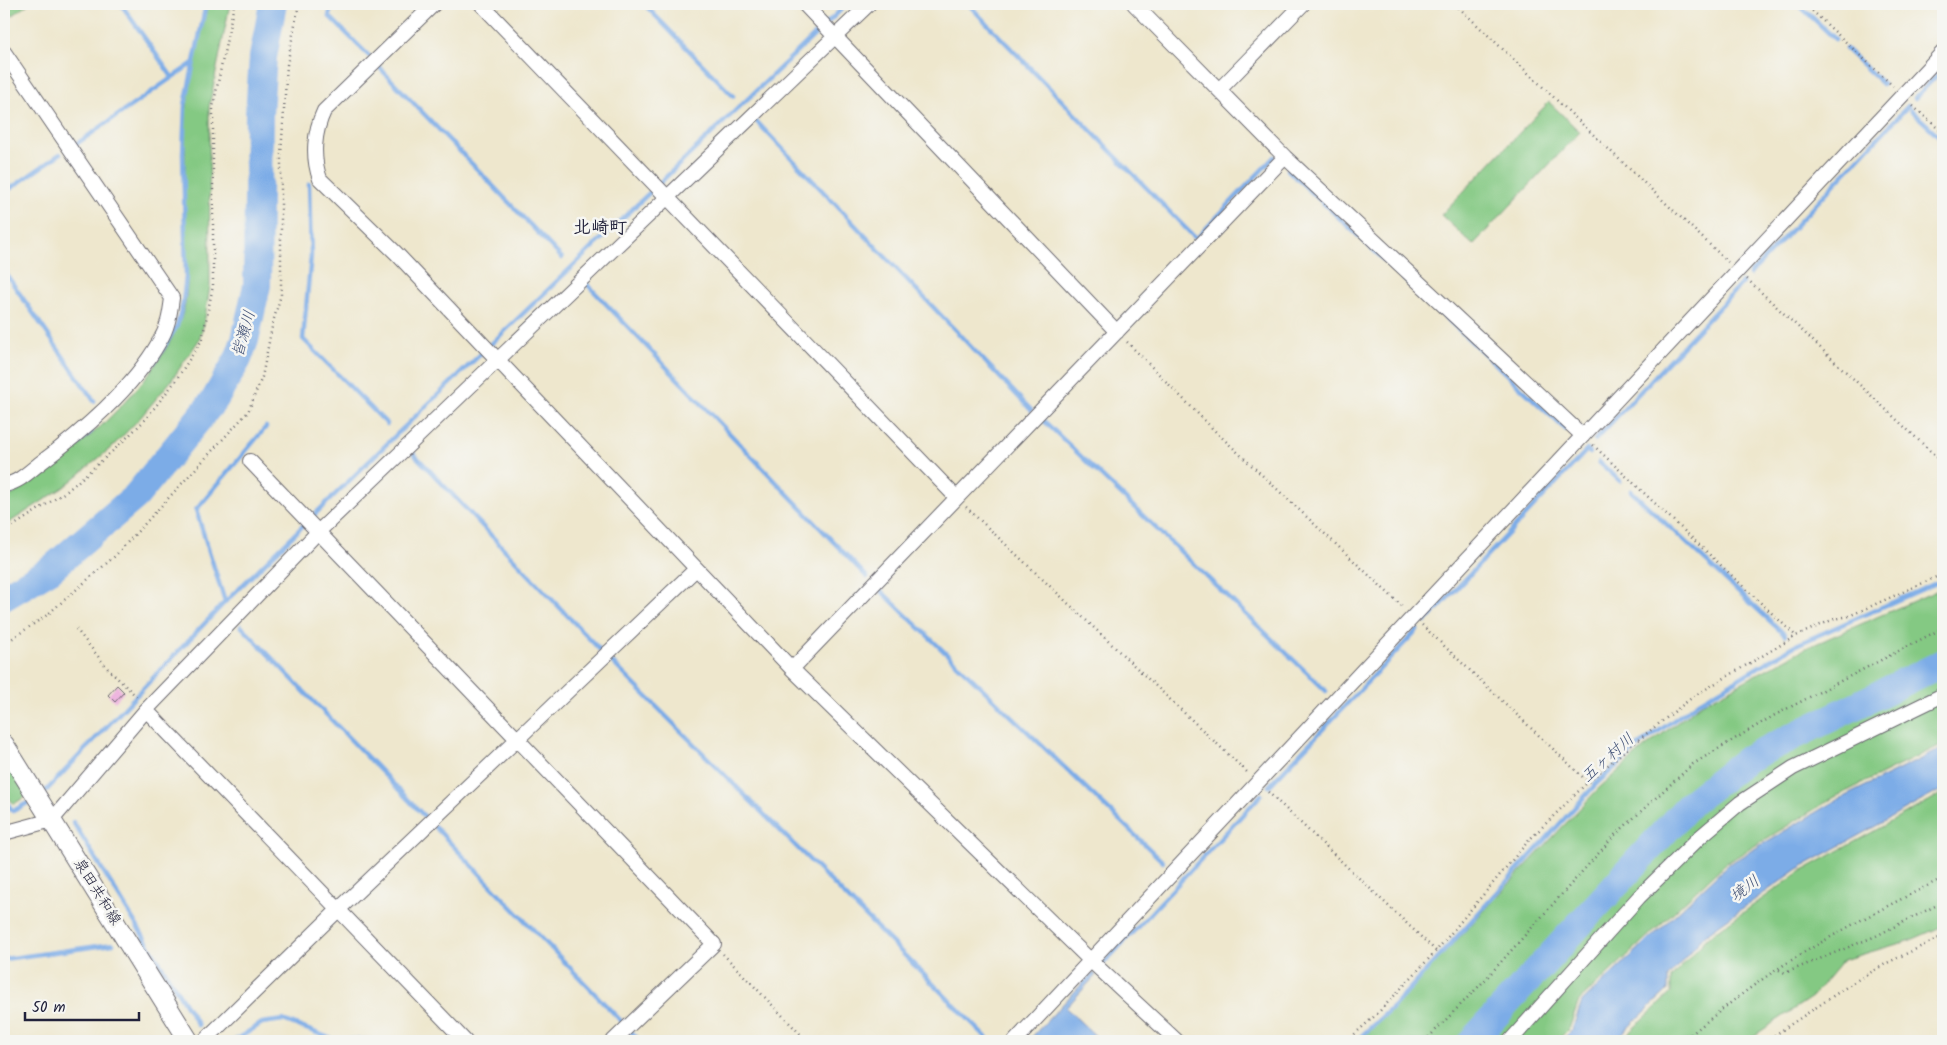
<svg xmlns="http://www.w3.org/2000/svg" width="1947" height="1045" viewBox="0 0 1947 1045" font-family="Kalam,'Klee One',sans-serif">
<rect width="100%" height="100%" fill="#f6f6f2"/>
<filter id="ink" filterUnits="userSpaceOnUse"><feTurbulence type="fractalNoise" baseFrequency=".02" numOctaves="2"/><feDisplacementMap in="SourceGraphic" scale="10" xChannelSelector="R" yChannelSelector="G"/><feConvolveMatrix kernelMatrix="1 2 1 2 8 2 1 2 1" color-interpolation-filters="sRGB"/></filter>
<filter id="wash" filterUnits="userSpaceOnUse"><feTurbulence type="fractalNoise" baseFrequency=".0096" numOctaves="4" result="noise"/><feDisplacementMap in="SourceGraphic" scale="20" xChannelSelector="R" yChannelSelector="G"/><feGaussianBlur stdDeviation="1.12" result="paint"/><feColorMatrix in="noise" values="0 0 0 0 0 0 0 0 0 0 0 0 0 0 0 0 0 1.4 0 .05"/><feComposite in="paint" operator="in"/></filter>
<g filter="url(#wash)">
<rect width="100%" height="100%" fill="#eee7cd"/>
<!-- green -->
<path fill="#84c983" stroke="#53765f" d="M4 4H28L4 22Z
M208 4H230L209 107 210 286 204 324 199 340 171 381 140 418 112 447 64 487 4 526V500C65 465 170 375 185 304 188 287 187 269 186 251 186 219 184 186 185 153 185 137 185 120 187 104 192 70 200 37 208 4Z
M1549 102 1580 132 1473 245 1441 215Z
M1943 588V744L1833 798 1725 864 1579 1001 1569 1029 1557 1041H1360L1392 1009 1599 788 1644 748 1700 705 1804 649Z
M4 753 29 794 14 804 4 792Z
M1943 793V926L1911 940 1843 960 1812 997 1746 1041H1620L1671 993V978L1707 938 1800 872Z"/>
<!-- water -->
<path fill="#7cace7" stroke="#4f6791" d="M1943 748V789L1798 869 1705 935 1668 977V990L1614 1041H1561L1572 1030 1582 1002 1729 864 1833 802Z
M1093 972 1096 975 1066 1008 1101 1041H1028Z"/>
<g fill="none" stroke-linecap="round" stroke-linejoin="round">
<!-- stream -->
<path stroke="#7cace7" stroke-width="4.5" d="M121 4 172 77
M332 4 329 16 369 56
M644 4 733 96
M968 4 1196 239 1274 157
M1798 4 1835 39
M1846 49 1883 84
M378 66 562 258
M1915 98 1943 69
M1911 110 1943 140
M757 122 1031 410
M75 145 193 63
M1288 170 1565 429
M309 184 311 256 303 339 387 424
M4 193 60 154
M4 271 94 401
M1750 274 1908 106
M586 283 867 577
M154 362 177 326 183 303 186 276 183 154 185 105 206 4
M1042 419 1326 691
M1595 440 1742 283
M413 453 600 650
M1599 462 1620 481
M35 476 65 455 91 431
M1631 491 1785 635
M4 496 20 486
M878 588 1163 862
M225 602 196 510 266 427
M1426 621 1587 450 1590 453
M241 626 426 818
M610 660 990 1041
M1269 786 1417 630
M42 795 225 602 396 435 847 4
M4 799 13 811 33 800
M73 822 198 1025
M435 827 622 1022
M4 959 113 944
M1103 964 1261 795
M631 1032 640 1041
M234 1041 262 1023 283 1020 332 1039 403 1041
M1356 1041 1393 1007 1597 783 1641 744 1699 702 1796 645 1943 580"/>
<!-- river -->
<path stroke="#7cace7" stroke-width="28" d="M4 597 51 569 136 496 215 399 238 359 245 340 257 285 259 114 263 57 273 4
M1472 1041 1692 802 1749 758 1943 663"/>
</g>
<g id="blocks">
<!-- building -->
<path fill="#ecabdc" d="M117 685 124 692 115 702 108 695Z"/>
</g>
</g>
<g filter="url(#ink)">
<use href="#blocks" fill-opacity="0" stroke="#69676e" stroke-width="1"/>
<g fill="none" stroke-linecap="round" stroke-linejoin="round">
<!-- street casing -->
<g stroke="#69676e" stroke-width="16">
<path id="street" d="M434 4 324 111C314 132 312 157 320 179L396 253 792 669 1090 960 1177 1041
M481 4 956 497
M804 4 1117 332
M1134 4 1285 157 1583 436
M4 52 172 298C170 314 168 328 159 342 134 387 81 433 39 464 29 472 18 483 4 485
M1219 90 1303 4
M250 461 714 944 613 1041
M792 669 1285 157
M146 710 465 1041
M4 833 52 820 146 710 318 532 869 4
M204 1041 338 910 696 569
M1015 1041 1943 52
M1510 1041 1639 897 1700 837 1740 803 1793 768 1943 695"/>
</g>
<!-- secondary casing -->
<g stroke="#69676e" stroke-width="21">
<path id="secondary" d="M4 744 189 1041"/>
</g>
<!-- path -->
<path stroke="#69676e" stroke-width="2.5" stroke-dasharray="1 4" stroke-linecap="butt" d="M1455 4 1728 262
M1805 4 1893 86
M1913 106 1943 133
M1747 279 1943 463
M1127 342 1216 432 1404 608
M1593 445 1796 636
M966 507 1248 773
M4 532 67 491 115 449 144 421 174 383 202 340 213 286V107L234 4
M1422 625 1588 782
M76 629 109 670 138 698
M4 644 47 615 115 556 248 412 262 377 273 322 281 295V154L287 65 299 4
M1268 792 1436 951
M723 954 807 1041
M1779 970 1785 973 1876 936 1943 902
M1347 1041 1378 1013 1436 951 1530 839 1588 782 1622 753 1694 696 1796 636 1834 619 1849 616 1943 574
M1425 1041 1483 982 1615 835 1693 764 1773 716 1943 628
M1683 1041C1712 1017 1742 993 1773 972 1828 936 1885 907 1943 878
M1766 1041 1854 982 1887 963 1943 936"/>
<!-- street -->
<use href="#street" stroke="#fff" stroke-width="14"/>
<!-- secondary -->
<use href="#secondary" stroke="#fff" stroke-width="19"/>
</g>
</g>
<g text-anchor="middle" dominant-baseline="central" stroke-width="5" stroke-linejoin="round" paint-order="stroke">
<!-- street labels -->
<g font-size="15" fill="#22223b" stroke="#f6f6f2">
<text transform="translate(97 892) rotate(58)">泉田共和線</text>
</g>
<!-- water labels -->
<g font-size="16" font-style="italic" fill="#425277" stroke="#f6f6f2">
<text transform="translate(244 334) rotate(-74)">皆瀬川</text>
<text transform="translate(1608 758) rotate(-42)">五ヶ村川</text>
<text transform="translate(1745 889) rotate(-37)">境川</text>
</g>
<!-- quarter labels -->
<g font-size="18" font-weight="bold" fill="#22223b" stroke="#f6f6f2">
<text x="600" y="228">北崎町</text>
</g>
</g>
<!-- margin -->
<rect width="1947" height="1045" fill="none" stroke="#f6f6f2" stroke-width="20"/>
<!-- scale -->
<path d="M25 1012v8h114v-8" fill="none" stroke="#22223b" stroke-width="2.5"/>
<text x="32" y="1012" font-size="15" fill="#22223b" stroke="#f6f6f2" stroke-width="4" paint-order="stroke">50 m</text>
</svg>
